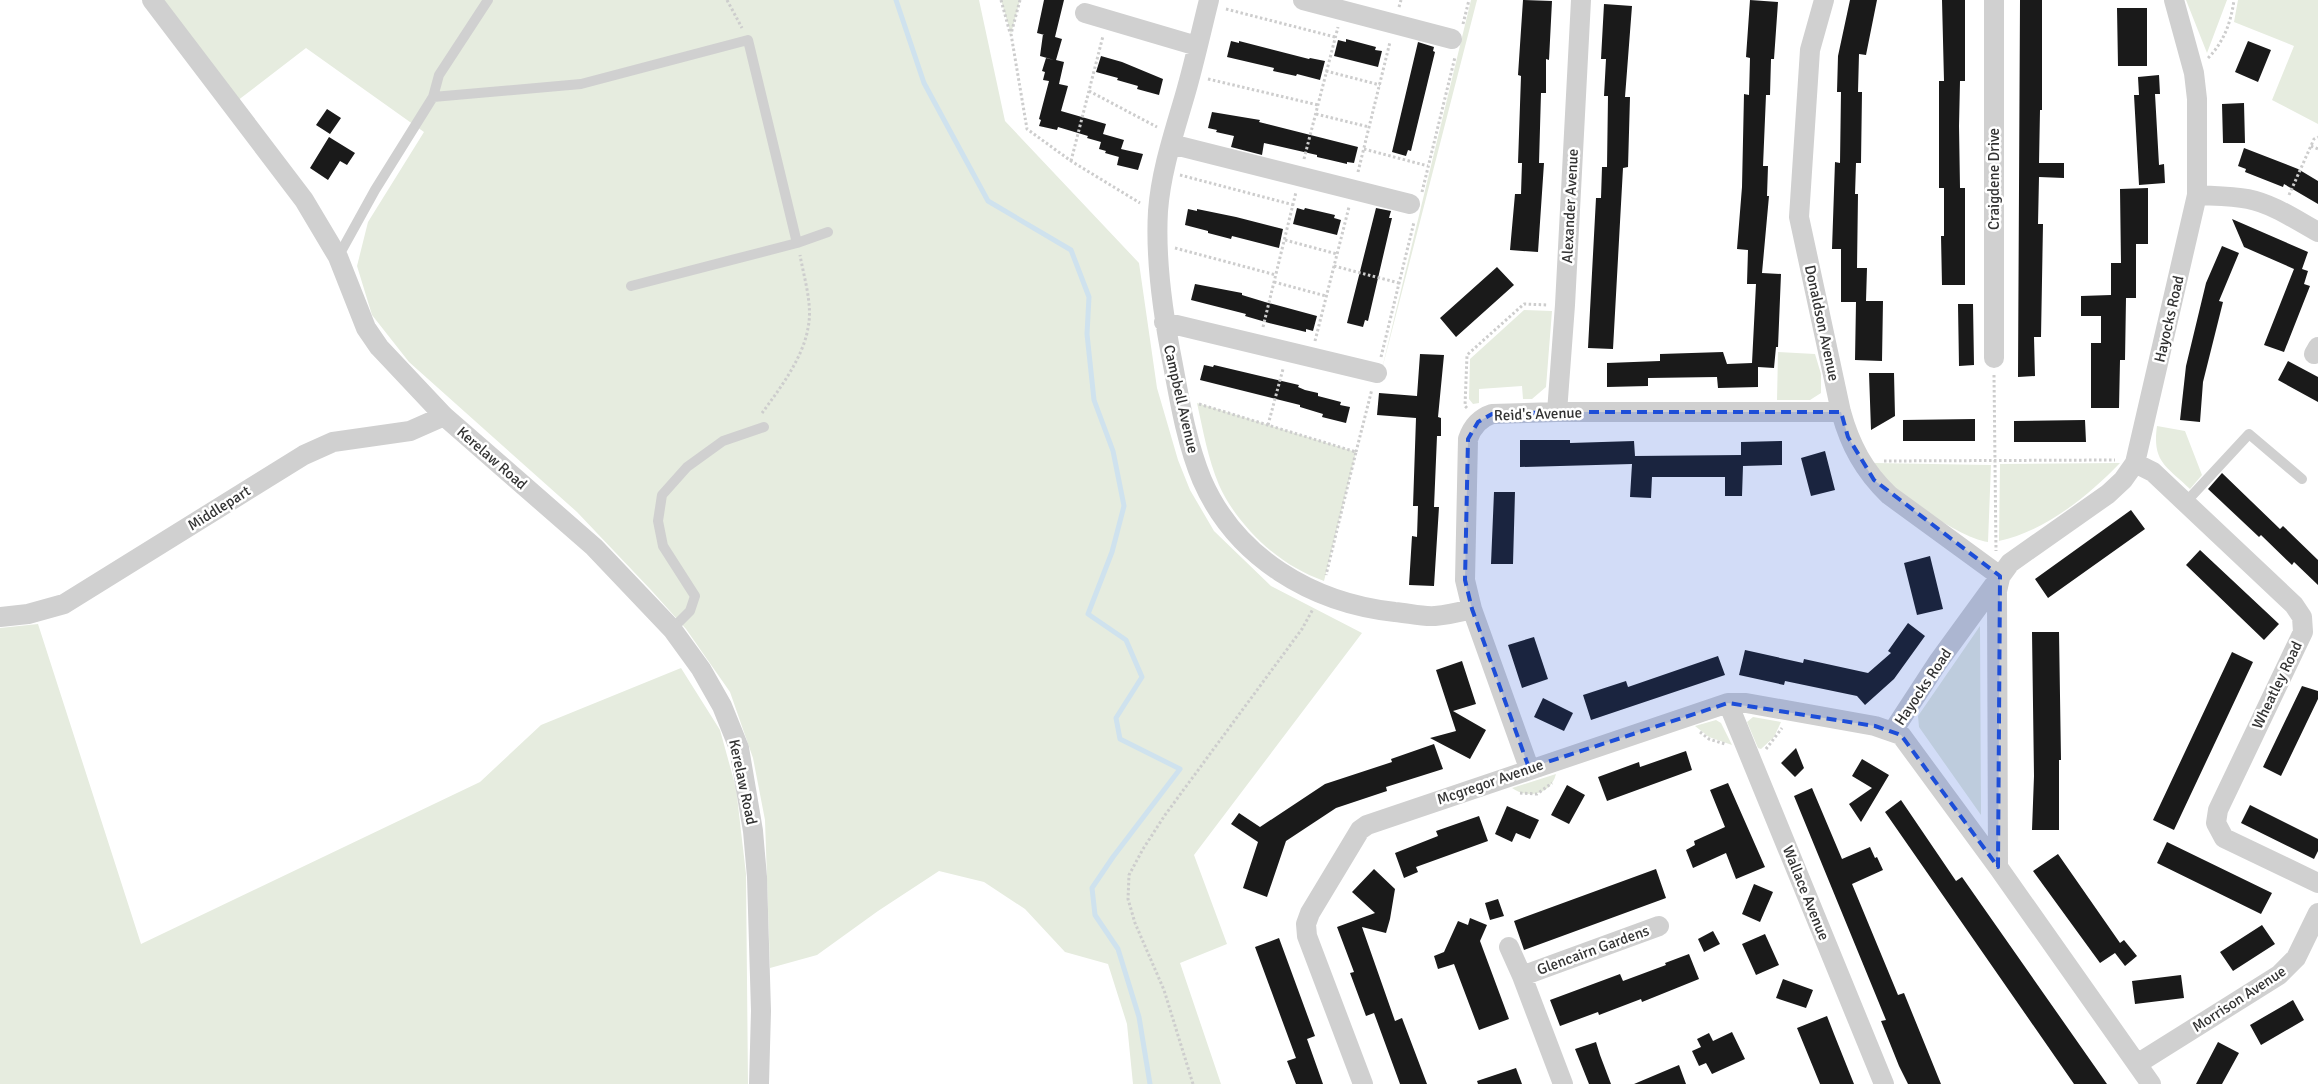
<svg xmlns="http://www.w3.org/2000/svg" width="2318" height="1084" viewBox="0 0 2318 1084" font-family="Signika,sans-serif">
<rect width="100%" height="100%" fill="#fff"/>
<!-- green -->
<path fill="#e6ecdf" d="M160 0H979L1005 121 1139 263 1157 388 1178 460 1190 490 1214 531 1271 586 1362 633 1194 855 1227 944 1180 963 1221 1084H1133L1127 1024 1108 964 1065 952 1025 909 984 882 939 871 878 911 817 955 770 968 765 820 753 758 730 692 686 629 651 590 577 512 409 362 372 315 357 266 368 222 424 132 306 48 237 101Z
M1001 0H1020L1011 34Z
M1471 0H1477L1380 377Z
M2186 0H2227L2207 53Z
M2238 0H2318V124L2272 100 2294 46 2234 22Z
M1524 310 1552 311 1546 387 1532 399H1523L1522 386 1479 389V403L1473 404 1469 399 1470 359Z
M1778 352 1815 354 1821 374V393L1810 400H1777Z
M1197 403 1356 452 1324 581C1314 577 1304 573 1296 568 1265 551 1233 517 1219 485 1208 459 1203 430 1197 403Z
M2157 426 2185 431 2202 475 2190 489C2166 466 2152 462 2157 426Z
M1874 463 1991 465 1988 542C1964 539 1912 504 1894 487 1886 480 1880 471 1874 463Z
M2120 463C2087 497 2045 531 1999 541L2000 464Z
M38 624 141 944 480 782 541 725 681 668 720 730 736 788 746 874 748 1084H0V628Z
M1980 626 1981 815 1919 727 1918 716Z
M1753 717 1781 722 1774 737 1761 749 1758 748 1747 722Z
M1716 720 1721 723 1732 745 1709 737 1695 726Z
M1556 774C1551 795 1527 799 1512 788Z"/>
<g fill="none" stroke-linecap="round" stroke-linejoin="round">
<!-- stream -->
<path stroke="#cfe2ee" stroke-width="5" d="M896 0 924 83 988 201 1071 250 1089 297 1087 334 1094 400 1113 451 1124 506 1112 552 1088 614 1126 640 1142 677 1116 718 1120 739 1180 769 1113 857 1092 888 1095 915 1118 949 1139 1017 1150 1084"/>
</g>
<!-- building -->
<path fill="#1a1a1a" d="M1044 0H1064L1055 37 1062 39 1056 60 1064 62 1059 84 1068 86 1061 111 1106 124 1103 134 1124 140 1121 149 1143 154 1138 170 1117 165 1120 152 1119 157 1105 153 1106 151 1099 149 1101 142 1087 138 1088 136 1058 127 1057 130 1039 126 1041 120 1039 119 1049 81 1043 80 1045 72 1042 71 1046 58 1054 60 1040 56 1043 34 1052 37 1037 33Z
M1523 0 1552 1 1549 60 1546 59V93H1541L1539 163H1544L1538 252 1510 250 1515 194H1521L1522 163H1518L1521 76 1518 75Z
M1750 0 1778 2 1774 59H1771L1770 95H1766L1763 166H1768L1767 196H1769L1762 273 1781 274 1778 347H1776L1774 368 1758 367V387L1718 388 1717 377 1648 378V386L1607 387V363L1660 361V354L1723 352 1727 364 1752 363 1756 284H1747L1748 250 1737 249 1742 187 1744 94 1749 95 1750 58 1746 57Z
M1850 0H1877L1866 55 1859 54 1858 92H1862L1861 163H1856L1855 194H1858L1857 268H1867L1866 301H1883L1882 361 1855 360 1856 302H1841V249H1832L1835 162 1840 163 1841 92H1837L1838 56Z
M1942 0H1965V81H1960L1959 126 1960 188H1965V285H1942L1941 236H1944V188H1939V81H1944Z
M2020 0H2042V110H2040L2039 163H2064V178L2039 177 2038 224H2043L2041 337H2034L2035 376 2018 377Z
M1604 4 1632 6 1625 97H1630L1628 167 1623 168 1613 349 1588 348 1596 198H1601L1602 167H1607L1608 96H1604L1606 59H1601Z
M2117 8H2147V66H2118Z
M1346 39 1376 47 1375 50 1382 51 1378 67 1334 56 1338 40 1346 42Z
M1231 41 1239 43V41L1309 59 1310 58 1325 61 1320 80 1297 74 1296 76 1273 71 1274 68 1227 57Z
M2248 41 2271 50 2258 82 2235 72Z
M1418 42 1434 47 1433 51 1435 52 1411 151 1408 150 1406 156 1392 152Z
M1101 56 1122 62 1163 79 1159 95 1137 89 1138 86 1117 80 1118 78 1096 72Z
M2159 75 2160 94H2155L2159 165 2164 164 2165 183 2139 185 2134 95H2139L2138 77Z
M2244 103 2245 143H2223L2222 104Z
M327 109 341 118 330 134 316 125Z
M1212 112 1260 120 1259 122 1358 147 1354 163 1347 162V164L1330 160 1317 157V155L1264 143 1262 155 1231 147 1234 136 1216 132 1217 130 1208 128Z
M329 137 355 153 347 165 340 161 328 180 310 168Z
M2244 148 2298 169 2318 181V204L2284 184 2283 187 2245 172 2246 169 2238 166Z
M2148 188V244H2136V298H2126L2125 360H2120L2119 408H2091V343H2101V316H2081V296L2111 295V263H2121L2120 189Z
M1297 208 1304 210 1305 208 1335 215 1334 218 1341 220 1337 235 1293 224Z
M1376 208 1391 211 1389 218H1392L1368 321 1365 320 1363 327 1347 323Z
M1188 209 1197 211V209L1236 217 1283 229 1279 248 1232 236 1231 239 1208 233V231L1185 225Z
M2232 219 2308 252 2302 269 2308 271 2304 284 2310 286 2284 352 2264 345 2294 269 2244 247Z
M2222 246 2239 253 2219 301 2223 302 2203 382 2200 422 2180 420 2186 366 2206 283Z
M1497 267 1514 285 1456 337 1440 318Z
M1195 284 1242 293V295L1265 302 1317 316 1313 331 1306 329V332L1269 323 1245 316 1246 314 1191 300Z
M1958 304H1973L1974 365 1959 366Z
M1420 354 1444 355 1438 417 1441 418V436H1437L1434 507H1439L1434 586 1409 585 1412 536 1417 537 1418 506H1413L1416 418 1377 415 1379 393 1417 396Z
M2288 361 2318 377V402L2278 380Z
M1204 365 1213 367 1214 365 1299 385 1298 387 1305 390 1318 393V396L1341 402 1340 405 1350 407 1346 423 1322 417 1323 414 1300 407V405L1200 380Z
M1869 373H1894L1895 416 1871 430Z
M1975 419V441H1903V420Z
M2085 420 2086 442H2014V421Z
M1520 440H1570V443L1634 441 1635 456 1741 455V442L1782 441V465L1743 466 1742 496H1725V477H1652L1651 498 1630 497 1632 464 1520 467Z
M1825 451 1835 490 1811 496 1801 458Z
M2222 473 2280 529 2283 526 2318 560V585L2294 562 2292 565 2261 535 2259 537 2208 489Z
M1494 492H1515L1513 564H1491Z
M2131 510 2145 529 2048 598 2035 579Z
M2200 550 2279 624 2264 640 2186 565Z
M1930 556 1943 609 1917 615 1904 563Z
M1908 623 1925 636 1894 679 1865 705 1857 696 1785 681 1784 685 1739 675 1745 650 1803 663 1804 659 1868 673 1891 653 1888 651Z
M2032 632H2059L2061 760H2059V830H2032L2034 776Z
M1534 637 1548 679 1522 688 1508 645Z
M2232 652 2253 662 2174 830 2153 820Z
M1718 656 1725 675 1591 720 1583 695 1626 681 1628 687Z
M1462 661 1476 704 1453 711 1486 730 1470 759 1430 738 1456 731 1436 670Z
M2302 686 2318 691V699L2281 776 2263 767Z
M1543 698 1573 713 1564 731 1534 717Z
M1434 744 1443 769 1386 787 1387 791 1336 808 1286 841 1267 897 1243 888 1258 842 1231 824 1239 813 1260 827 1325 784 1392 762 1391 759Z
M1796 748 1804 768 1795 777 1781 763Z
M1686 751 1692 770 1607 801 1598 777 1639 762 1640 767Z
M1862 759 1889 775 1861 822 1849 804 1872 788 1852 776Z
M1728 783 1765 867 1736 879 1726 853 1693 868 1686 850 1695 845 1694 841 1725 827 1710 790Z
M1567 785 1585 795 1569 824 1551 815Z
M1812 788 1842 859 1870 847 1875 858 1877 857 1883 870 1852 884 1898 995 1904 993 1941 1084H1908L1899 1066 1881 1021 1886 1020 1794 796Z
M1901 800 1956 881 1962 877 2107 1084H2074L1885 812Z
M2250 805 2318 839V851L2314 859 2241 823Z
M1507 806 1539 820 1530 839 1516 833 1512 842 1495 834Z
M1479 816 1488 841 1416 867 1418 872 1404 878 1395 853 1438 836 1436 831Z
M2167 842 2272 893 2261 914 2157 863Z
M2058 854 2120 943 2124 940 2137 956 2125 966 2115 953 2100 963 2033 871Z
M1374 869 1395 889 1390 919 1386 933 1362 927 1395 1021 1402 1018 1427 1084H1400L1374 1013 1366 1016 1350 973 1354 972 1337 927 1375 913 1352 892Z
M1656 869 1666 898 1524 950 1514 921Z
M1754 884 1773 892 1760 922 1742 914Z
M1498 899 1504 916 1490 920 1485 903Z
M1470 918 1487 925 1480 941 1509 1019 1479 1030 1454 964 1438 969 1434 956 1444 952 1458 921 1468 925Z
M2262 925 2275 944 2233 971 2220 952Z
M1713 931 1720 944 1704 952 1698 939Z
M1765 934 1779 965 1756 975 1742 944Z
M1279 938 1315 1036 1307 1039 1323 1084H1296L1287 1061 1296 1058 1255 947Z
M1689 954 1699 979 1642 1002 1641 999 1599 1015 1598 1012 1560 1026 1550 1000 1620 974 1623 981 1666 965 1665 963Z
M2181 975 2184 998 2135 1004 2132 981Z
M1783 979 1813 990 1806 1008 1776 998Z
M2293 1000 2304 1020 2261 1045 2250 1025Z
M1827 1016 1834 1034 1854 1084H1820L1797 1028Z
M1732 1032 1745 1059 1712 1074 1706 1063 1699 1066 1692 1051 1701 1047 1697 1039 1709 1033 1713 1041Z
M1596 1042 1600 1055 1611 1084H1589L1575 1049Z
M2218 1042 2239 1053 2222 1084H2196Z
M1679 1065 1686 1084H1634Z
M1516 1068 1522 1084H1478L1477 1081Z"/>
<g fill="none" stroke-linecap="round" stroke-linejoin="round">
<!-- path -->
<path stroke="#cdcdcd" stroke-width="3" stroke-dasharray="2.5 2.5" stroke-linecap="butt" d="M727 0 742 28
M1001 0 1010 33
M1020 0 1011 34 1027 129 1071 161 1140 203
M1399 7 1401 0
M1226 9 1335 37
M1463 24 1469 0
M2208 58C2224 42 2231 22 2234 0
M1326 71 1380 85
M1208 79 1318 105
M1089 91 1157 127
M1316 114 1369 127
M2311 146 2318 149
M1364 149 1428 166
M1304 159 1338 27
M1071 161 1103 36
M1358 172 1390 42
M1180 175 1294 205
M1422 192 1455 57
M2289 195 2314 139 2318 137
M1285 240 1337 254
M1175 248 1276 275
M1334 266 1399 283
M1274 282 1326 296
M1263 327 1296 192
M1315 341 1349 207
M1381 357 1414 222
M1994 375 1996 551
M1199 404 1356 452 1326 575
M1467 408 1465 406 1467 355 1524 304 1548 305
M762 413C779 390 803 358 808 328 813 305 804 278 800 255
M1268 425 1283 369
M1356 452 1372 389
M1884 461 2115 460
M1700 732 1709 739 1725 744
M1766 749 1782 728
M1520 793 1537 794 1552 783
M1193 1084 1164 990 1135 923 1128 899 1129 875 1143 849 1165 815 1302 629 1313 609"/>
<!-- lane -->
<path stroke="#d0d0d0" stroke-width="10" d="M433 97 439 75 488 0
M338 257 375 190 433 97 581 84 748 40 797 243
M631 286 797 243 828 232
M2185 503 2249 434 2302 479
M672 629 690 611 695 596 663 546 658 521 662 495 687 467 723 441 764 427"/>
<!-- street -->
<path stroke="#d0d0d0" stroke-width="20" d="M152 0 304 200 338 257 366 328 379 347 444 416 594 547 672 629 701 669 722 706 739 748 753 831 757 877 761 1011 759 1084
M1209 0C1201 32 1194 64 1185 95 1174 133 1161 171 1158 211 1155 262 1163 315 1173 365 1180 403 1187 444 1202 480 1236 558 1312 603 1395 612 1408 613 1422 617 1435 616 1447 615 1460 612 1472 609
M1303 0 1452 39
M1824 0 1810 50 1799 217 1841 412C1850 445 1864 471 1889 495L2000 576
M1085 13 1197 46
M1171 144 1410 204
M2197 195C2214 196 2232 196 2248 199 2273 204 2296 220 2318 232
M1164 322 1377 373
M2314 354 2318 347
M1994 358V0
M1557 412 1565 305 1581 0
M2135 463 2153 472 2294 605 2302 617 2303 632 2218 810 2216 823 2224 838 2318 883
M0 617 28 614 64 604 304 455 333 442 410 431 444 416
M1728 703 1884 1084
M1893 731 1938 662 2010 563 2108 494 2123 480 2135 463 2197 195V99L2194 73 2174 0
M1529 768 1472 609 1465 580 1468 439C1472 427 1480 418 1492 414L1557 412H1841
M1998 867 1997 591 2000 578
M1509 947 1522 976
M2137 1064 2279 975 2296 958 2318 913
M1363 1084 1307 936 1306 924 1310 913 1360 830 1367 825 1728 703H1746L1875 726 1901 735 1998 867 2151 1084
M1563 1084 1522 976 1659 926"/>
</g>
<!-- marked area -->
<path fill="#1d4ed8" fill-opacity="0.2" stroke="#1d4ed8" stroke-width="4" stroke-dasharray="10 6" stroke-linejoin="round" d="M1557 412H1841L1848 437 1874 480 2000 576 1998 867 1901 735 1875 726 1728 703 1529 768 1472 609 1465 580 1468 439 1478 422 1492 414Z"/>
<g text-anchor="middle" dominant-baseline="central" stroke-width="5" stroke-linejoin="round" paint-order="stroke">
<!-- street labels -->
<g font-size="15" fill="#333" stroke="#fff">
<text transform="translate(1994 179) rotate(-90)">Craigdene Drive</text>
<text transform="translate(1570 206) rotate(-87)">Alexander Avenue</text>
<text transform="translate(2169 319) rotate(-77)">Hayocks Road</text>
<text transform="translate(1822 323) rotate(78)">Donaldson Avenue</text>
<text transform="translate(1181 399) rotate(77)">Campbell Avenue</text>
<text transform="translate(1538 414) rotate(-2)">Reid's Avenue</text>
<text transform="translate(492 458) rotate(41)">Kerelaw Road</text>
<text transform="translate(219 508) rotate(-32)">Middlepart</text>
<text transform="translate(2277 685) rotate(-64)">Wheatley Road</text>
<text transform="translate(1923 687) rotate(-56)">Hayocks Road</text>
<text transform="translate(743 782) rotate(78)">Kerelaw Road</text>
<text transform="translate(1490 782) rotate(-19)">Mcgregor Avenue</text>
<text transform="translate(1806 893) rotate(68)">Wallace Avenue</text>
<text transform="translate(1593 950) rotate(-20)">Glencairn Gardens</text>
<text transform="translate(2239 999) rotate(-33)">Morrison Avenue</text>
</g>
</g>
</svg>
